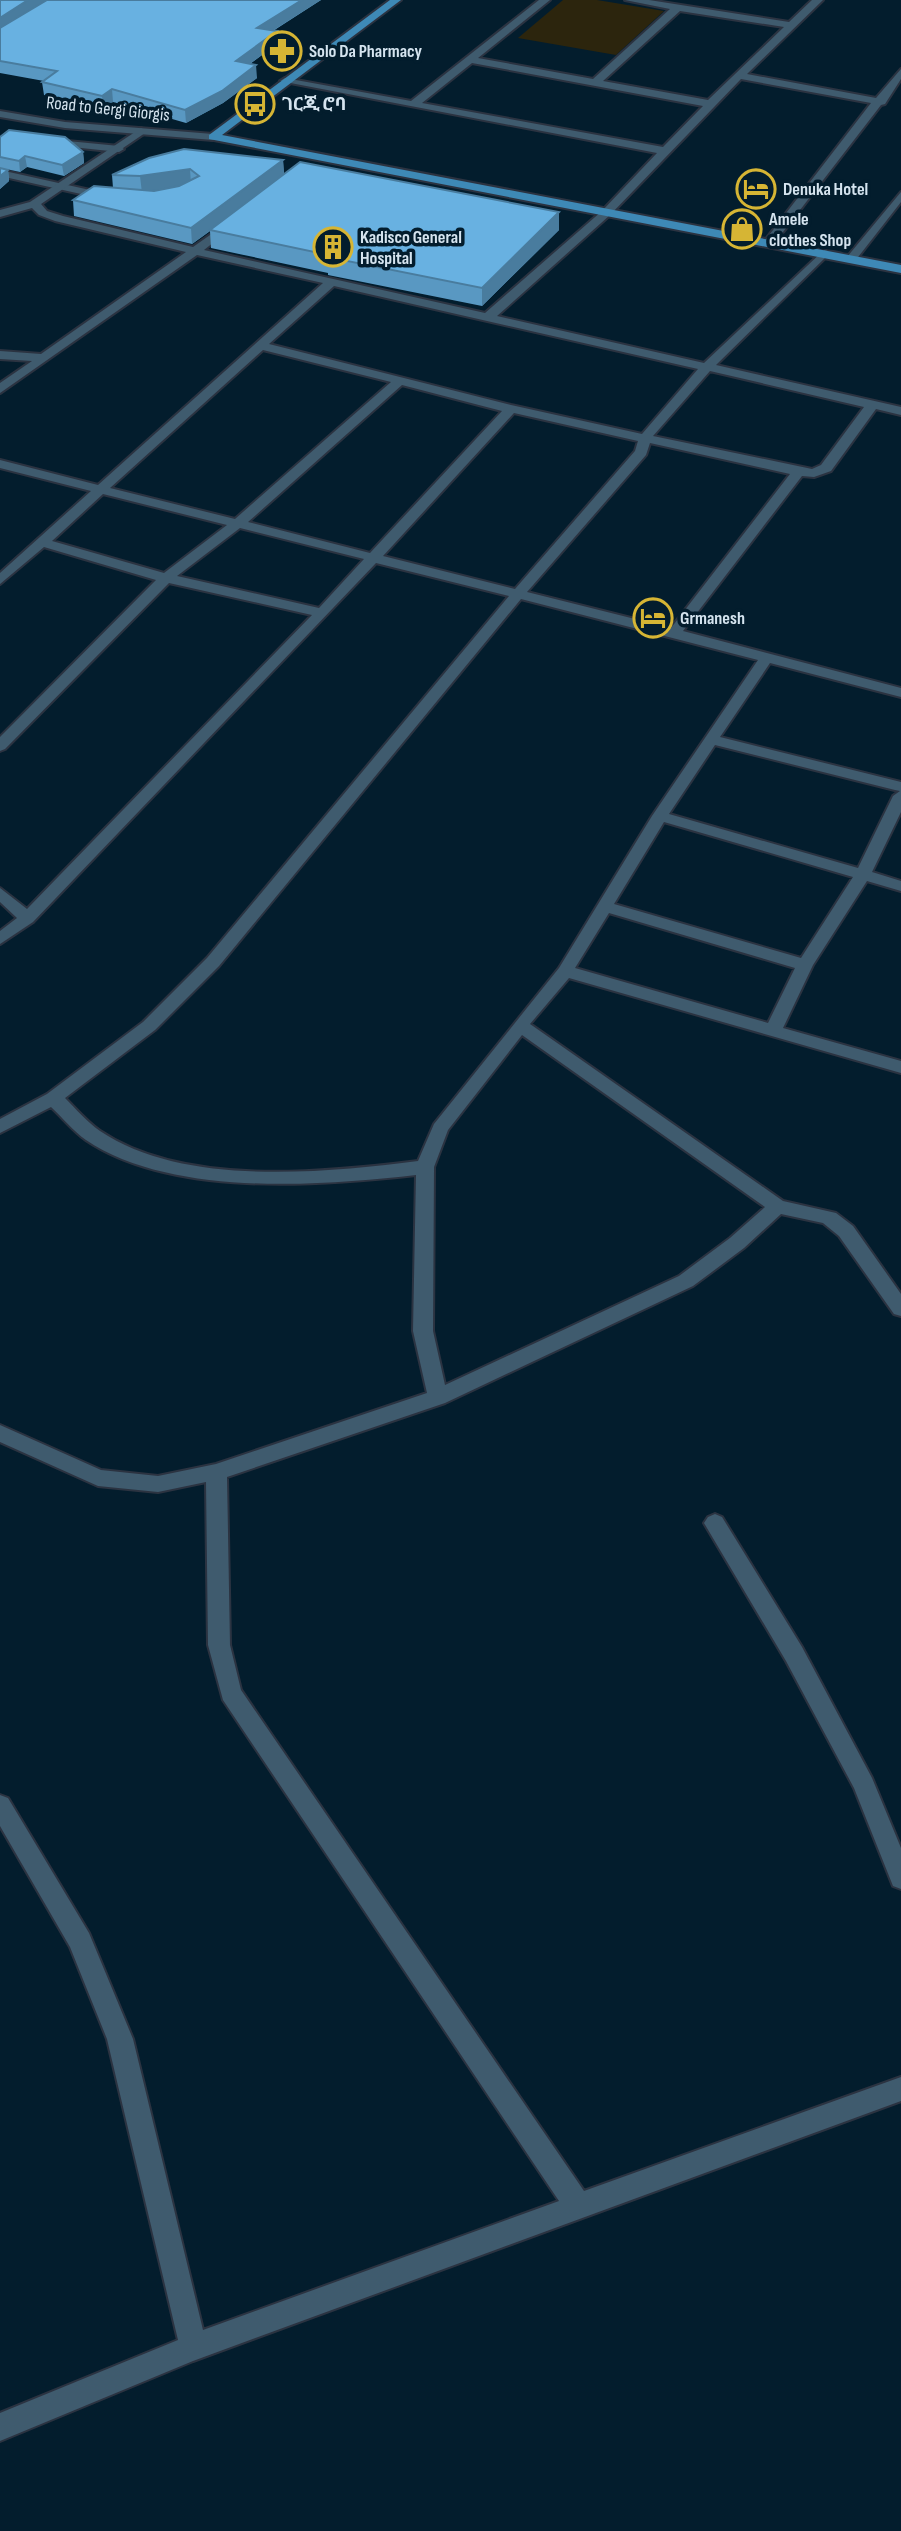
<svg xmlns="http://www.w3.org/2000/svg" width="901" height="2531" viewBox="0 0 901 2531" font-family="'Sofia Sans Condensed','Noto Sans Ethiopic',sans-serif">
<rect width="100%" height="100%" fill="#031d2d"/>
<!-- green -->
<path fill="#2c250d" d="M563 0H597L664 11 616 55 518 38Z"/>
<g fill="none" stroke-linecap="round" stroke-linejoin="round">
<!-- service casing -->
<g stroke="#2b3341" stroke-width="4">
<path id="service" d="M47 139 119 146 124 149 119 152 43 144 42 142Z
M0 170 108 194 114 197 108 200 0 176Z"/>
</g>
<!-- minor casing -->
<g stroke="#2b3341" stroke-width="4">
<path id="minor" d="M539 0H550L478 58 593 79 670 9 625 0H649L789 22 812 0H823L747 74 876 98 901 69V79L885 104 881 105 773 245 763 243 871 103 741 79 610 215 497 316 704 363 824 250 828 251V255L716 365 901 407V415L876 409 831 471 814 477 802 476 683 631 901 688V697L770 663 720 737 901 782V812L872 872 901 881V891L867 881 813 965 783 1028 901 1061V1073L569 978 530 1024 783 1201 836 1213 853 1226 901 1294V1316L894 1314 839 1236 823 1223 781 1214 744 1248 693 1286 445 1403 227 1477 230 1645 241 1690 584 2191 901 2077V2101L193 2361 0 2441V2413L178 2340 107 2039 70 1947 0 1826V1795L8 1798 89 1933 133 2039 203 2330 559 2201 223 1700 208 1645 206 1482 158 1492 98 1486 0 1442V1425L101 1470 158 1476 216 1464 427 1393 413 1331 416 1175C319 1186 171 1197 86 1140 73 1131 63 1118 51 1107L0 1133V1119L47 1094 143 1022 207 958 509 596 376 563 33 922 0 944V931L17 918 0 902V888L27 909 312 615 169 583 5 749 0 751V737L156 580 44 547 0 584V573L91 491 0 468V460L98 485 323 283 197 255 0 393V383L32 361 0 359V351L41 354 186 252 55 221 39 215 32 208 0 217V210L30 202 141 128 146 131 145 133 41 204 47 211 63 216 193 247 230 221 234 222V226L204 250 485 313 602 211 657 153 280 81 285 78 411 101ZM680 11 784 27 708 100 603 81ZM472 63 703 106 663 147 422 103ZM334 286 698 369 642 434 511 405 269 344ZM263 350 391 382 235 519 110 488ZM710 371 864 407 821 465 812 469 653 436ZM402 385 502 411 370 553 248 522ZM514 413 638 441 635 451 515 589 383 556ZM650 443 790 474 671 628 527 592 646 455ZM103 494 227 525 164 573 52 541ZM240 528 364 559 319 608 177 576ZM521 599 758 660 652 816 559 968 434 1124 418 1161C323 1173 183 1187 100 1131 87 1122 76 1109 65 1098L155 1030 219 966ZM715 745 895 790 900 791 893 796 858 868 669 814ZM664 822 853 877 801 958 614 904ZM609 913 795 968 768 1023 575 968ZM522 1035 765 1207 730 1238 679 1276 445 1385 433 1331 434 1167 448 1130Z
M901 192V202L855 261H847V257Z
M715 1514 722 1517 802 1647 872 1778 901 1848V1889L893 1886 854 1788 786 1661 704 1523 708 1517Z"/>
</g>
<!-- secondary casing -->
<g stroke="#2b3341" stroke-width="4">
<path id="secondary" d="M0 111 65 122 213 134 218 137 213 140 65 128 0 117Z"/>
</g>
<!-- primary casing -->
<g stroke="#2b3341" stroke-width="4">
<path id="primary" d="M390 0H401L222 135 901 265V273L209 139V135Z"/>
</g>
<!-- service -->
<use href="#service" fill="#3f5b6e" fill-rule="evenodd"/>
<!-- minor -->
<use href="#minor" fill="#3f5b6e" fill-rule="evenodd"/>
<!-- secondary -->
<use href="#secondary" fill="#3f5b6e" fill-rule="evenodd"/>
<!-- primary -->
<use href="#primary" fill="#3e89b6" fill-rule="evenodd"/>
</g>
<!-- wall -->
<path fill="#5998c2" d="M0 0H321L273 31H277V44L250 64 257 78 223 103 186 123 113 102 103 108 44 95 42 82 44 81 0 73Z
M0 137 83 152 84 163 64 176 27 167 20 172 6 169 8 170 9 181 0 189Z
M283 160 284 174 559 212V230L482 306 328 275V273L211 248 210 231 192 244 74 216 73 200 113 188 112 175Z"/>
<!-- shaded-wall -->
<path fill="#497c9e" d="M28 0H49L0 31V18Z
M302 0H321L258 40 257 28Z
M277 31V44L237 73 236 61Z
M256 65 257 78 223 103 186 123 185 110Z
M112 89 113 102 103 108 102 96Z
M83 152 84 163 64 176 62 165Z
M25 156 27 167 20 172 19 161Z
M283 160 284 176 210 230V231L192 244 191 228Z
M190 169 191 185 142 193 140 176Z
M8 170 9 181 0 189V176Z
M559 212V230L482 306V288Z"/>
<!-- building -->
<path fill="#68b1e1" stroke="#497c9e" stroke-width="2" d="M0 0H28L0 18Z
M47 0H302L257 28 277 31 236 61 256 65 222 91 185 110 112 89 102 96 42 82 57 71 0 61V28Z
M9 130 65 137 83 152 62 165 25 156 19 161 0 157V137Z
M184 149 283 160 191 228 73 200 94 186 154 191 179 186 199 176 190 169 140 176 112 175 149 158Z
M300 162 559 212 482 288 327 257 329 255 210 230Z
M0 168 8 170 0 176Z"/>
<!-- icons -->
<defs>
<g id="pharmacy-ring" transform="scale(2.0125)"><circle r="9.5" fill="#031d2d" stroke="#d6b534" stroke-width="1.5"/><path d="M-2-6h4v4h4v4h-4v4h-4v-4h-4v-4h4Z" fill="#d6b534"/></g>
<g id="bus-ring" transform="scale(2.0125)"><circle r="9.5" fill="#031d2d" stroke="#d6b534" stroke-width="1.5"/><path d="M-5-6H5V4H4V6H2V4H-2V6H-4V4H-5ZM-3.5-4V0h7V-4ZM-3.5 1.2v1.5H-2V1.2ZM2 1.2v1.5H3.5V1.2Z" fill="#d6b534"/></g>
<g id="hotel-ring" transform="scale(2.0125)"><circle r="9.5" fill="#031d2d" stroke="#d6b534" stroke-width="1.5"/><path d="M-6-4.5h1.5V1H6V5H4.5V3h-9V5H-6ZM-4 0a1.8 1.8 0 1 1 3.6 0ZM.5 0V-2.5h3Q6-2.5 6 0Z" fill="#d6b534"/></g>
<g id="shop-ring" transform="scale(2.0125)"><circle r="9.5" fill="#031d2d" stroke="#d6b534" stroke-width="1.5"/><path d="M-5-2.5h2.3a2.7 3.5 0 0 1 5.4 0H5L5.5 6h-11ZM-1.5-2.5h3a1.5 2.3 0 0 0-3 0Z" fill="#d6b534"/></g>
<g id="building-ring" transform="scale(2.0125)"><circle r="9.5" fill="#031d2d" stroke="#d6b534" stroke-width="1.5"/><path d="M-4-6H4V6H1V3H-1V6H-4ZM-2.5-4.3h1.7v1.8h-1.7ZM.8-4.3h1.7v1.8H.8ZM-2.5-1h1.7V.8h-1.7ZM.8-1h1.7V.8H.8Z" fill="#d6b534"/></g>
</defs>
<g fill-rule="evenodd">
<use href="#pharmacy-ring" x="282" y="51"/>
<use href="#bus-ring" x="255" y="104"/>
<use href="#hotel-ring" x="756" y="189"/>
<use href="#shop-ring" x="742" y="229"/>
<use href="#building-ring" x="333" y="247"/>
<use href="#hotel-ring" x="653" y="618"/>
</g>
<g text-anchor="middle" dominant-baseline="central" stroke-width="7" stroke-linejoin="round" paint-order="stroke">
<!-- far-poi labels -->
<g font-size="18" font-weight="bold" fill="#d5e4ef" stroke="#031d2d" text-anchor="start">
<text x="309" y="51">Solo Da Pharmacy</text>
<text x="282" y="104">ገርጂ ሮባ</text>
<text x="783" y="189">Denuka Hotel</text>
<text x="769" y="219">Amele<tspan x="769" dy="21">clothes Shop</tspan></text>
<text x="360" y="237">Kadisco General<tspan x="360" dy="21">Hospital</tspan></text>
<text x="680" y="618">Grmanesh</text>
</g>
<!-- far-street labels -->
<g font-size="18" fill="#d5e4ef" stroke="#031d2d">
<text transform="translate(108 109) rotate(6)">Road to Gergi Giorgis</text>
</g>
</g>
</svg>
